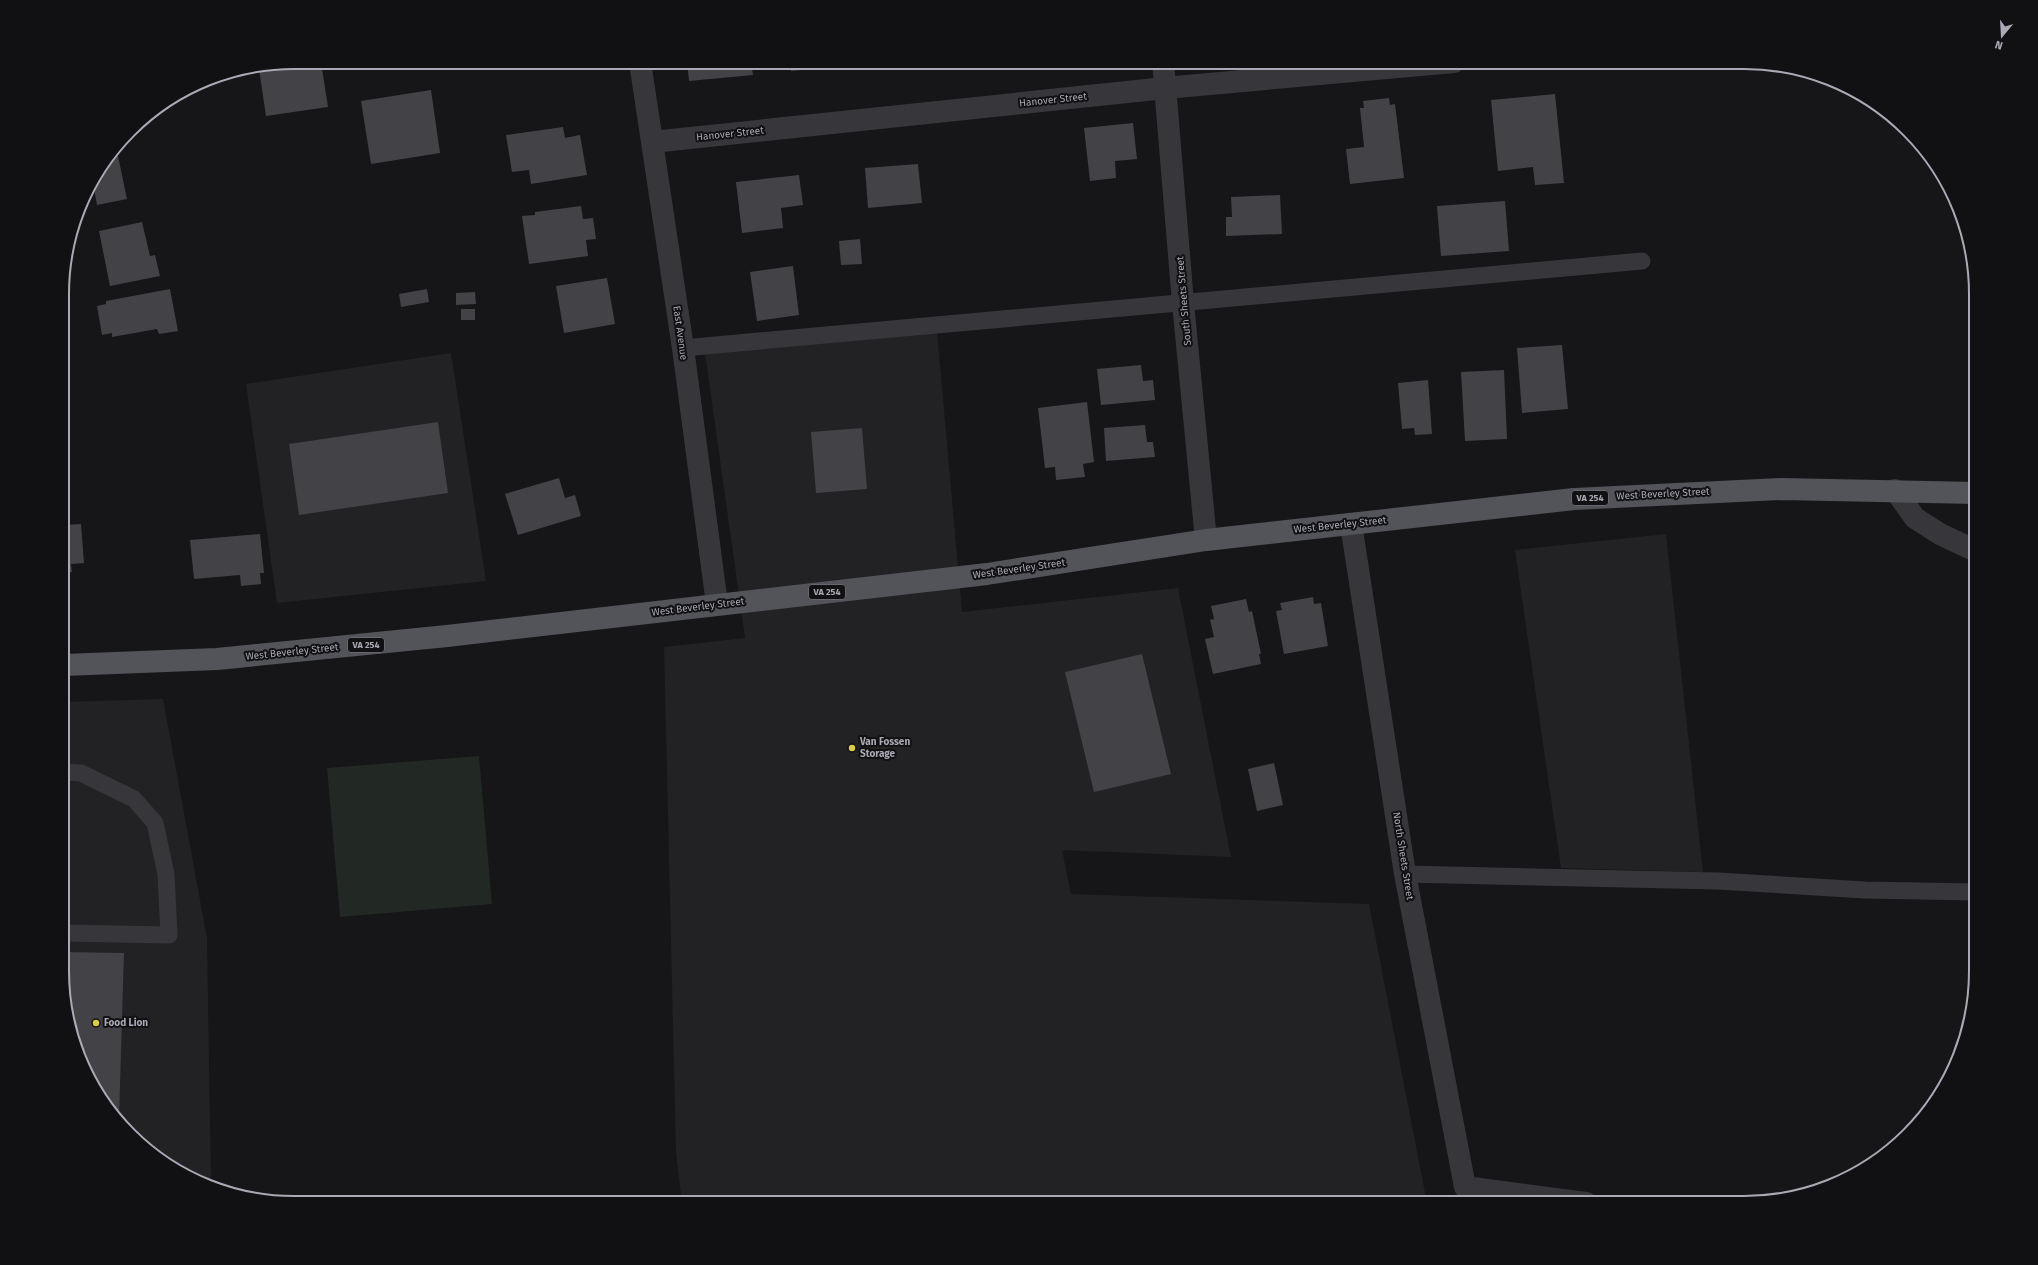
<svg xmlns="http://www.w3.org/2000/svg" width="2038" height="1265" viewBox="0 0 2038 1265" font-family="'Fira Sans',sans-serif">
<rect width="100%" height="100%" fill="#161517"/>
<!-- built -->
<path fill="#222124" d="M937 331 962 612 1178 588 1231 857 1062 850 1071 894 1369 904 1427 1203H682L676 1153 664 647 745 638 705 353Z
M451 353 486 581 277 603 246 384Z
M1666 534 1703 872 1561 868 1515 550Z
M163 699 207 938 211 1184 165 1164 101 1100 74 1046 64 1001V702Z"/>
<!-- green -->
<path fill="#222824" d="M479 756 492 904 340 917 327 768Z"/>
<!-- building -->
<path fill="#434247" d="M294 62H321L328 107 266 116 259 69Z
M687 62H751L753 75 689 81Z
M790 62H834L835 67 791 71Z
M431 90 440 153 371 164 361 101Z
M1555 94 1564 183 1535 185 1533 167 1498 171 1491 100Z
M1389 98 1390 105 1395 104 1404 178 1350 184 1346 149 1364 147 1360 108H1364L1363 101Z
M1133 123 1137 159 1115 161 1116 178 1090 181 1084 128Z
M563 127 565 138 580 135 587 175 531 184 529 170 512 172 506 135Z
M118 156 127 199 97 205 93 183 113 157Z
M918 164 922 203 868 208 865 168Z
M799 175 803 205 781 208 783 228 742 233 736 182Z
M1280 195 1282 234 1226 236V217H1232L1231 197Z
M1505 201 1509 251 1441 256 1437 206Z
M581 206 583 219 593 218 596 239 586 240 588 256 529 264 522 216 535 215V212Z
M142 222 150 256 155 255 160 276 110 286 99 231Z
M860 239 862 264 841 265 839 241Z
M793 266 799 315 757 321 750 272Z
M607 278 615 324 564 333 556 286Z
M170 289 178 331 159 334 157 329 112 337V333L102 335 97 306 106 304V301Z
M427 289 429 302 401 307 399 294Z
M475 292 476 304 456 305V293Z
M461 309H475V320H461Z
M1562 345 1568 409 1522 413 1517 348Z
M1141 365 1143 381 1153 380 1155 400 1101 405 1097 369Z
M1504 370 1507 439 1465 441 1461 372Z
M1428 380 1432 434 1415 435 1414 428 1402 429 1398 383Z
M1087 402 1094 462 1083 464 1085 477 1056 480 1055 467 1045 468 1038 408Z
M438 422 448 493 299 515 289 444Z
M1145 425 1147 442H1153L1155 457 1106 461 1104 428Z
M862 428 867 489 816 493 811 432Z
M559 478 565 498 575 495 581 516 518 535 505 494Z
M81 524 84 563 71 564 72 572 64 573V525Z
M260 534 264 573H260L261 584 241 586 240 575 194 579 190 540Z
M1313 597 1314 604 1321 603 1328 646 1284 654 1276 611 1282 610 1280 603Z
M1246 599 1249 612 1252 611 1261 654H1259L1261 664 1213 674 1205 639 1214 637 1210 620 1214 619 1211 606Z
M1142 654 1171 774 1094 792 1065 672Z
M1274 763 1283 805 1257 811 1248 769Z
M64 952 124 953 119 1118 101 1100 74 1046 64 1001Z"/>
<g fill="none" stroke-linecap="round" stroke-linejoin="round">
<!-- service -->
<path stroke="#37373b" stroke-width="17" d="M683 348 1642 261
M64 772 81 773 134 799 155 823 166 874 169 935 64 933
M1405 874 1718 881 1865 890 1976 892"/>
<!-- minor -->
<path stroke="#37373b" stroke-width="22" d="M640 62 683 348 717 604
M1163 62 1183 303 1206 540
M652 142 1165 88 1454 62
M1895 490 1915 518 1940 534 1976 551
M1351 524 1405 874 1465 1187 1586 1203"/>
<!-- primary -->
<path stroke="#53535a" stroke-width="22" d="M64 665 217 659 447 636 987 574 1206 540 1574 499 1781 489 1976 493"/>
</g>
<!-- markers -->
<g fill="#dacb4a" stroke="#111012" stroke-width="1.5">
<circle cx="852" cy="748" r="4"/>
<circle cx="96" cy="1023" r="4"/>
</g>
<g text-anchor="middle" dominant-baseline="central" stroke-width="4" stroke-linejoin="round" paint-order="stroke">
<!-- shield labels -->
<g fill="#111012" stroke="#7b7c84" stroke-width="1">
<rect x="1572" y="491" width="36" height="14" rx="3"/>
<rect x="809" y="585" width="36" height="14" rx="3"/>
<rect x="348" y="638" width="36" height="14" rx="3"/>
</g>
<g font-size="9" font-weight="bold" fill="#a9aab5">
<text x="1590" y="498">VA 254</text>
<text x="827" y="592">VA 254</text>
<text x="366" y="645">VA 254</text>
</g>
<!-- street labels -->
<g font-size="10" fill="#a9aab5" stroke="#111012">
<text transform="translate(1053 100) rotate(-6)">Hanover Street</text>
<text transform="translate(730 134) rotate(-6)">Hanover Street</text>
<text transform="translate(1184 301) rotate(-95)">South Sheets Street</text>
<text transform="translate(680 333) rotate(82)">East Avenue</text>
<text transform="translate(1663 494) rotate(-3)">West Beverley Street</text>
<text transform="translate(1340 525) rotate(-6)">West Beverley Street</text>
<text transform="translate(1019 569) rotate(-8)">West Beverley Street</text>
<text transform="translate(698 607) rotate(-7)">West Beverley Street</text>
<text transform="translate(292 652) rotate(-6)">West Beverley Street</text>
<text transform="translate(1403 856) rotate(81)">North Sheets Street</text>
</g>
<!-- poi labels -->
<g font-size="10" font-weight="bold" fill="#a9aab5" stroke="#111012" text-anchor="start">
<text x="860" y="742">Van Fossen<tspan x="860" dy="12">Storage</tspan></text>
<text x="104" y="1023">Food Lion</text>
</g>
</g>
<!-- crop -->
<path d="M0 0H2038V1265H0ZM294 69H1744A225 225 0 0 1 1969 294V971A225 225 0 0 1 1744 1196H294A225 225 0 0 1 69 971V294A225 225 0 0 1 294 69Z" fill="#111012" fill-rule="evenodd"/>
<path fill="none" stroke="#a9aab5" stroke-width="2" d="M294 69H1744A225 225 0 0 1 1969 294V971A225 225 0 0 1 1744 1196H294A225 225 0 0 1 69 971V294A225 225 0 0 1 294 69Z"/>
<!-- north arrow -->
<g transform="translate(2002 36) rotate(198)" stroke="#111012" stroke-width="3" paint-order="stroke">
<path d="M0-3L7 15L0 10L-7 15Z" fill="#a9aab5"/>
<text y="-6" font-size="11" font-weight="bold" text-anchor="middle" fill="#a9aab5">N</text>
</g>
</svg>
